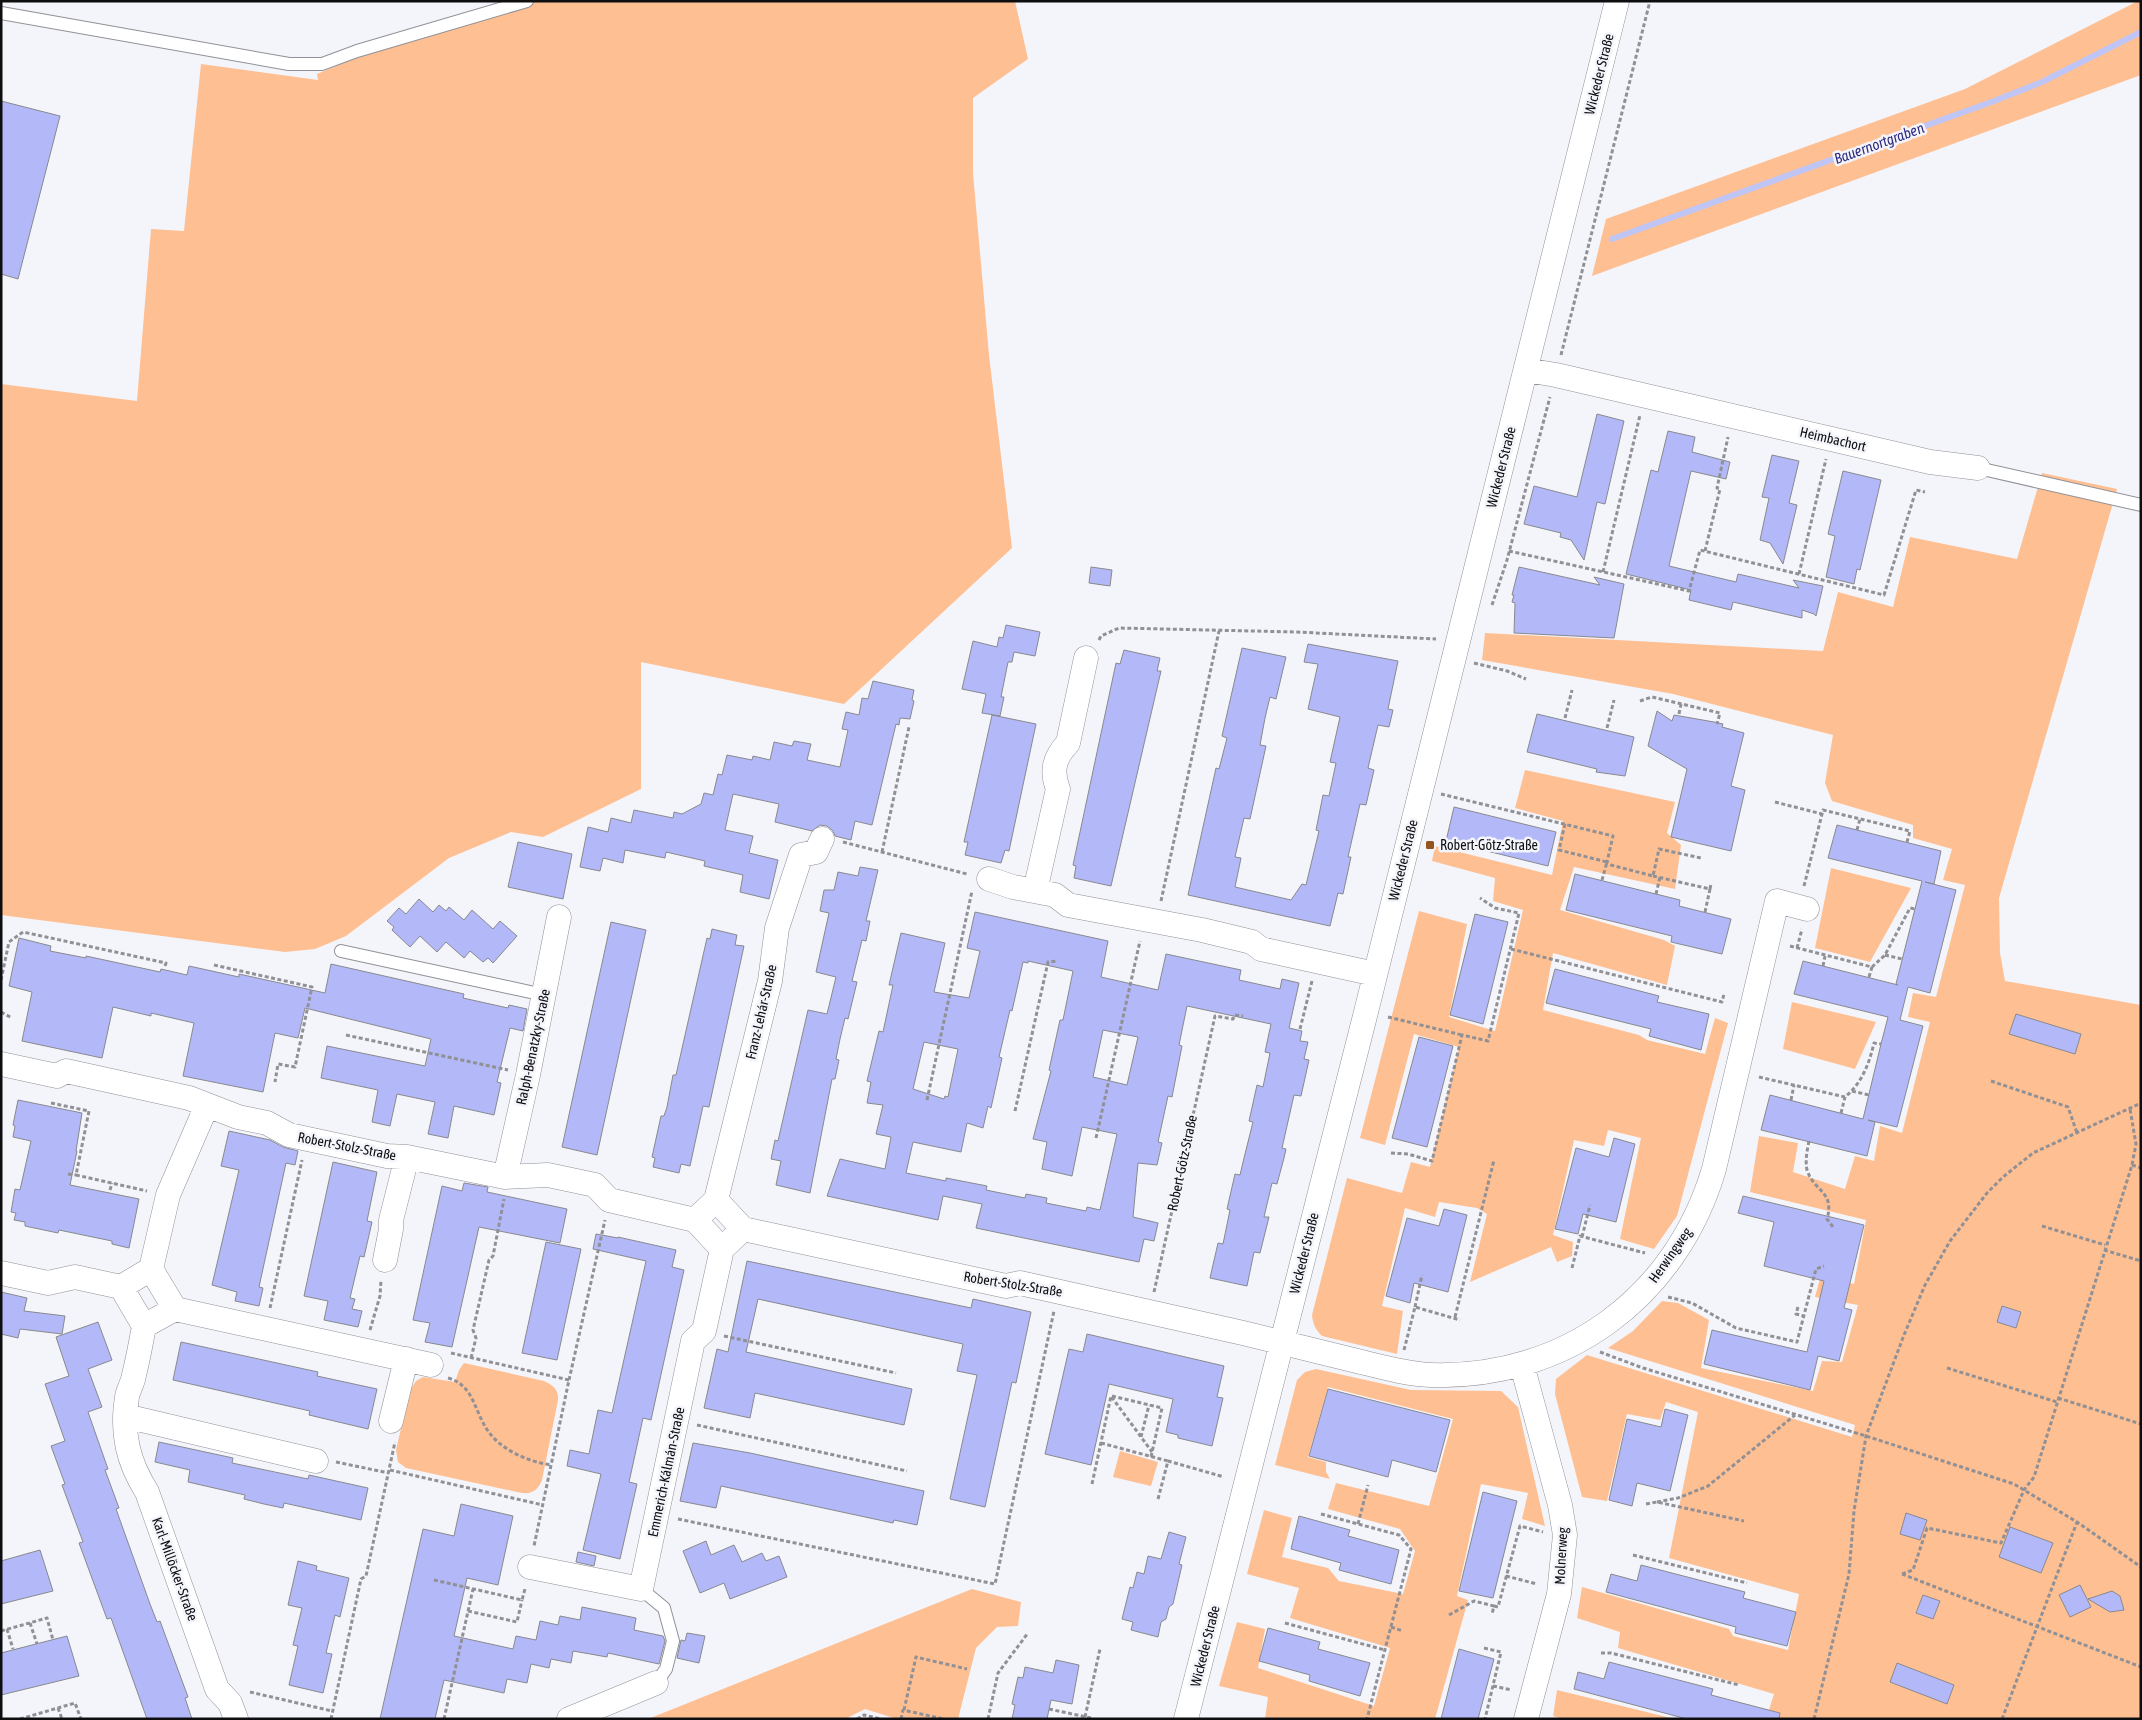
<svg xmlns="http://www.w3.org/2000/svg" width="2142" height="1720" viewBox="0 0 2142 1720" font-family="'Asap Condensed',sans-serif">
<rect width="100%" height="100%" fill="#f4f5fb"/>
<!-- green -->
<path fill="#febf93" d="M527 1H1015L1028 59 973 98V173L989 355 1012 548 844 704 641 662V789L543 837 511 832 449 858 346 936 315 949 285 952 1 915V384L137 401 151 229 184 231 201 64 318 80 317 74 400 39Z
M2138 1H2141V75L1592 276 1606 219 1965 89Z
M2042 473 2117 489 1999 898 2000 953 2005 981 2141 1005V1719H1766L1774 1694 1618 1648 1620 1632 1577 1618 1582 1587 1729 1629 1733 1636 1788 1650 1799 1594 1669 1558 1698 1412 1666 1402 1660 1420 1627 1414 1607 1501 1582 1497 1555 1394 1556 1379 1587 1355 1852 1437 1855 1425 1608 1348 1633 1331 1662 1301 1678 1303 1709 1320 1701 1368 1813 1391 1822 1361 1842 1362 1858 1305 1815 1297 1821 1275 1854 1284 1866 1220 1750 1192 1759 1136 1798 1143 1793 1172 1845 1189 1855 1156 1874 1161 1880 1126 1902 1133 1930 1022 1908 1017 1913 993 1936 997 1965 885 1943 880 1952 849 1913 838V825L1832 801 1825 783 1833 735 1673 694 1482 660 1485 633 1823 651 1838 592 1893 607 1910 537 2017 559Z
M1525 770 1675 802 1667 833 1681 845 1675 889 1574 867 1560 910 1664 940 1675 946 1667 985 1553 953 1543 1010 1639 1035 1647 1040 1705 1054 1715 1018 1728 1023 1677 1216 1654 1249 1620 1239 1641 1138 1608 1130 1604 1146 1574 1140 1553 1235 1573 1242 1572 1256 1557 1262 1551 1247 1470 1282 1487 1214 1477 1208 1439 1202 1435 1217 1405 1208 1382 1306 1403 1311 1397 1354 1322 1336C1315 1329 1313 1324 1312 1315L1347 1178 1402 1193 1411 1162 1430 1167 1459 1047 1414 1034 1385 1145 1360 1138 1419 911 1467 924 1449 1017 1495 1031 1523 910 1493 901 1495 878 1432 861 1435 846 1552 875 1563 821 1515 808Z
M1831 868 1911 888 1870 962 1815 948Z
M1792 1002 1876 1022 1855 1069 1783 1049Z
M464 1363 544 1381C553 1385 559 1390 558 1400L542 1480C538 1490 533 1494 522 1493L406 1468 398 1462 396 1450 410 1390 416 1381 423 1377 455 1382 459 1370Z
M1316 1369 1411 1390 1501 1391 1518 1407 1545 1526 1522 1519 1528 1493 1481 1484 1457 1596 1468 1600 1435 1719H1265L1268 1697 1219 1686 1237 1622 1265 1629 1258 1668 1374 1706 1390 1648 1290 1618 1299 1588 1247 1574 1264 1510 1292 1518 1282 1557 1328 1568 1339 1581 1403 1594 1415 1551 1400 1529 1328 1509 1336 1483 1429 1506 1453 1419 1328 1387 1308 1457 1326 1462V1472L1330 1479 1275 1465 1297 1380 1305 1372Z
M1120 1451 1158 1462 1151 1486 1113 1477Z
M972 1589 1021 1602 1018 1626 997 1627 976 1648 958 1719H897L865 1709 845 1719H648Z
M1557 1690 1675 1719H1563L1553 1716Z"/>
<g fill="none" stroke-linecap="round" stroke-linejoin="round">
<!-- stream -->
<path stroke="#bfc5f4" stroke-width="6" d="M1612 239 1994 101 2042 82 2141 32"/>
</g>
<!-- building -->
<path fill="#b3b9f8" stroke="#88898e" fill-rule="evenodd" d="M1 101 60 116 18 279 1 274Z
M1597 414 1624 421 1605 504 1597 502 1584 560 1571 540 1560 537 1561 533 1524 524 1534 486 1577 497Z
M1668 431 1695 437 1692 452 1730 462 1726 479 1691 471 1669 566 1736 582 1738 574 1799 588 1793 580 1823 586 1816 616 1814 614 1802 610V618L1733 602 1731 610 1689 600 1691 590 1626 574 1651 470 1658 472Z
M1772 455 1799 461 1789 503 1797 505 1783 564 1770 543 1760 540 1769 498 1762 497Z
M1843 471 1881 480 1860 570 1857 569 1854 584 1826 577 1835 536 1828 534Z
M1091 567 1112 570 1110 586 1089 583Z
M1519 567 1600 585 1594 577 1624 584 1614 638 1514 633 1515 603 1512 602 1514 595H1512Z
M1006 625 1040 632 1035 656 1014 652 1012 662H1008L1001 697H1004L1000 716 982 713 986 694 962 689 973 641 997 647 999 637 1003 638Z
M1308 644 1398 661 1388 709 1393 710 1389 727 1378 725 1368 768 1374 770 1366 805 1360 804 1348 857H1351L1343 894 1338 893 1330 926 1188 895 1216 768 1219 769 1227 738 1222 736 1242 648 1286 657 1276 699 1270 697 1265 718 1260 745 1266 746 1250 819 1244 818 1235 857 1241 858 1235 887 1291 900 1302 884 1306 885 1319 831 1316 830 1323 795 1329 796 1336 763 1330 762 1340 717 1308 709 1318 664 1304 662Z
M1124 650 1160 658 1157 671H1161L1111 886 1074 878 1076 866 1073 865 1116 663 1120 664Z
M873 681 914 690 912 700 914 701 910 719 900 718 899 725 896 724 872 825 855 821 851 840 835 836 833 831 827 826 820 825 812 831 775 822 779 804 733 794 725 830 753 836 749 853 778 860 769 899 740 892 743 875 704 866 705 861 666 852 665 858 625 850 623 863 603 858 600 871 580 867 588 827 608 832 611 818 631 823 634 810 673 818 674 812 682 814 701 804 704 793 713 795 718 774 722 775 727 755 752 760 753 756 770 760 774 742 792 746 794 741 811 744 807 760 840 767 848 730 842 729 846 712 859 715 862 698 868 699Z
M1657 711 1672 721 1674 715 1714 722 1723 724 1722 727 1744 733 1731 786 1745 790 1731 851 1671 837 1687 769 1648 746Z
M1537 714 1634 737 1625 776 1596 772 1597 769 1527 752Z
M992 715 1036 724 1009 851 1005 850 1001 863 965 855 968 842H964Z
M1454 807 1556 832 1548 866 1446 841Z
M1837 825 1941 851 1934 884 1925 882 1956 890 1930 993 1908 987 1900 1020 1923 1026 1897 1127 1868 1120 1875 1122 1867 1156 1761 1130 1770 1095 1863 1119 1881 1044 1888 1017 1794 994 1803 961 1898 985 1896 984 1922 881 1828 858Z
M518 842 572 854 563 899 508 887Z
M860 867 878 870 866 921H870L866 941 862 940 852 981 857 982 848 1019 845 1018 840 1039 836 1059 839 1060 835 1079H832L810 1193 776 1185 781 1161 771 1159 775 1140 778 1141 808 1010 827 1014 836 977 816 972 829 913 820 911 824 890H834L838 872 858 876Z
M1575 874 1680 900 1679 906 1731 919 1722 954 1671 942 1672 936 1566 910Z
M419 899 433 912 439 905 446 911 449 907 464 920 472 910 493 929 500 921 517 936 493 963 488 958 483 962 470 951 464 958 446 942 437 952 420 936 410 947 392 930 394 927 387 921 399 908 406 914Z
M975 912 1108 941 1101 977 1158 990 1166 954 1241 970 1239 980 1280 989 1282 979 1299 983 1289 1028 1302 1031 1300 1041 1308 1042 1304 1059 1309 1060 1301 1096 1294 1095 1282 1148 1286 1149 1284 1158 1277 1184 1272 1183 1264 1217H1269L1260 1253 1254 1252 1247 1286 1210 1278 1218 1243 1223 1244 1230 1210 1227 1209 1235 1174 1240 1175 1244 1158 1253 1122 1249 1121 1257 1085 1263 1087 1270 1053 1265 1052 1271 1024 1187 1006 1179 1045 1182 1046 1172 1097 1168 1096 1158 1142 1162 1143 1157 1165 1138 1163 1133 1217 1158 1223 1154 1241 1144 1239 1139 1262 976 1228 982 1204 943 1196 938 1220 827 1196 840 1159 885 1169 891 1137 876 1134 883 1105 867 1103 871 1082 867 1081 879 1031 883 1032 893 985H889L901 933 945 943 934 992 969 998 980 951 967 948ZM1028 961 1073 971 1063 1020H1060L1049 1070 1051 1071 1033 1139 1047 1142 1042 1169 1072 1176 1082 1127 1117 1134 1100 1210 1087 1207 1086 1211 1046 1203 1047 1198 1026 1194 1025 1198 986 1190 987 1186 946 1178V1181L906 1173 913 1142 961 1152 967 1123 983 1128 988 1106 991 1108 1002 1058 999 1057 1010 1010 1012 1011 1023 962 1028 963ZM1103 1030 1138 1037 1127 1085 1093 1077ZM924 1042 958 1049 948 1097 945 1096 944 1099 913 1089Z
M1475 914 1508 922 1483 1024 1450 1015Z
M611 922 646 930 597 1155 562 1147Z
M712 929 737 935 735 945 744 946 709 1107 703 1106 690 1166 681 1164 679 1173 653 1167 655 1158 652 1157 661 1116H664L667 1107 673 1075H676L707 938 710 939Z
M19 938 51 946 50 951 86 958V956L160 972 161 969 187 975 189 966 239 977V974L325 993 331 964 464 994 463 998 508 1008 509 1005 527 1009 523 1031 510 1028 497 1082 501 1083 494 1115 454 1106 448 1138 428 1134 435 1102 397 1094 390 1126 372 1122 378 1090 321 1078 327 1046 425 1066 431 1039 305 1008 298 1038 275 1033 263 1092 183 1076 194 1023 151 1013V1016L113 1007 102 1058 22 1041 32 992 9 986Z
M1555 969 1659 996 1657 1002 1709 1014 1701 1050 1649 1036 1651 1029 1546 1003Z
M2016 1014 2081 1034 2075 1054 2009 1034Z
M1419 1037 1453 1046 1427 1147 1392 1138Z
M18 1100 82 1113 76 1151H77L70 1185 139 1199 129 1248 112 1244V1241L59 1230 58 1233 25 1226V1222L14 1220 16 1213 11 1212 15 1189 20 1190 31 1141 13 1137 15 1126 13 1125Z
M229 1131 270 1140 283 1147 298 1151 295 1165 286 1163 259 1287 263 1288 259 1306 235 1301 237 1292 212 1285 239 1170 221 1166Z
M1614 1138 1635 1144 1616 1222 1583 1214 1578 1234 1555 1229 1576 1148 1609 1157Z
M333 1162 377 1172 367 1221 372 1222 364 1257 360 1256 350 1298 355 1299 352 1309 362 1311 358 1327 324 1320 328 1301 304 1296Z
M464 1183 488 1187 487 1192 567 1209 560 1243 479 1227 452 1347 425 1342 430 1323 413 1320 442 1186 462 1191Z
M1743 1196 1864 1225 1844 1308 1852 1310 1839 1361 1818 1356 1810 1390 1704 1364 1712 1330 1807 1352 1824 1281 1764 1266 1774 1222 1738 1213Z
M1444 1209 1467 1215 1448 1292 1414 1283 1410 1303 1386 1296 1407 1218 1439 1226Z
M596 1234 618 1238V1237L676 1250 672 1267 684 1270 651 1420 643 1418 633 1464 629 1482 637 1484 620 1559 583 1550 601 1474 567 1466 570 1450 589 1454 598 1410 612 1413 646 1261 593 1249Z
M546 1242 581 1249 557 1360 522 1353Z
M747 1261 971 1308 973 1299 1031 1312 1016 1383 1012 1382 985 1507 950 1499 977 1375 957 1371 963 1344 758 1299 746 1352 912 1389 904 1425 755 1393 750 1418 704 1408 717 1349 728 1352Z
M1 1292 27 1298 24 1311 65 1316 62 1334 20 1329 18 1338 1 1334Z
M2002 1306 2021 1312 2016 1328 1997 1322Z
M98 1322 112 1360 88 1369 102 1407 88 1412 108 1469 105 1470 119 1508 116 1509 150 1604 157 1622 160 1621 188 1697 185 1698 192 1719H147L111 1618 107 1619 79 1543 83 1542 62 1485 65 1484 51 1446 65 1441 45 1384 69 1376 56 1337Z
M1087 1334 1224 1366 1217 1397 1223 1398 1212 1446 1178 1438V1435L1166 1432 1173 1399 1109 1384 1091 1465 1045 1454 1069 1349 1083 1352Z
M181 1342 318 1372 317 1376 377 1389 368 1429 309 1415 310 1411 173 1380Z
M1328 1389 1450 1420 1436 1472 1392 1460 1388 1477 1309 1456Z
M1665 1409 1688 1415 1670 1491 1637 1483 1632 1506 1609 1500 1627 1419 1661 1427Z
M159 1442 233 1458 232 1463 308 1479 309 1475 368 1488 361 1520 284 1503 283 1508 264 1504 244 1499 245 1495 188 1482 190 1470 155 1462Z
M693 1443 750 1453 924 1491 917 1525 894 1520 893 1523 721 1486 716 1508 680 1501Z
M1483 1492 1517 1501 1493 1598 1459 1591Z
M461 1504 513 1516 498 1585 467 1578 454 1636 513 1649 516 1636 536 1640 540 1621 558 1625 560 1616 580 1620 582 1607 636 1618 634 1630 663 1636 665 1641 659 1664 608 1653 607 1657 573 1651 571 1663 551 1659 549 1668 531 1664 527 1683 507 1679 504 1693 444 1680 435 1719H380L423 1529 454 1536Z
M1906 1513 1927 1520 1920 1540 1900 1534Z
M1299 1516 1350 1530 1348 1536 1399 1550 1391 1584 1339 1570 1341 1563 1291 1549Z
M2010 1527 2053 1543 2041 1573 1999 1557Z
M1169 1532 1186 1537 1179 1564 1182 1565 1173 1604 1169 1607 1166 1619 1161 1622 1158 1637 1131 1630 1133 1622 1122 1619 1130 1587 1133 1588 1137 1572 1144 1574 1148 1556 1161 1559Z
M706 1541 711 1555 734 1545 742 1562 762 1553 766 1561 779 1556 787 1577 730 1599 724 1583 700 1593 683 1551Z
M40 1550 53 1591 1 1604V1561Z
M578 1552 596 1556 594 1566 576 1562Z
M298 1561 317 1566 316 1570 349 1578 340 1617 335 1615 326 1653 332 1654 323 1693 289 1685 298 1646 293 1645 302 1608 288 1605Z
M1641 1565 1745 1592 1743 1598 1796 1612 1787 1646 1735 1633 1736 1627 1606 1592 1611 1574 1637 1581Z
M2080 1585 2091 1607 2070 1617 2059 1595Z
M2112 1591 2120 1596 2124 1610 2110 1612 2088 1599Z
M1923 1595 1940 1601 1933 1619 1916 1613Z
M1268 1628 1320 1642 1318 1649 1370 1663 1360 1696 1309 1681 1310 1675 1259 1661Z
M687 1633 705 1636 699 1663 677 1658 681 1640 685 1641Z
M67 1636 79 1676 1 1695V1653Z
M1459 1649 1494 1659 1478 1719H1441Z
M1056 1660 1079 1665 1072 1704 1051 1700 1047 1719H1012L1015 1705 1012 1704 1018 1677 1023 1678 1025 1667 1053 1673Z
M1609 1662 1713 1689 1711 1695 1780 1713 1779 1719H1687L1574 1689 1578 1672 1604 1679Z
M1897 1663 1954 1685 1947 1704 1890 1682Z"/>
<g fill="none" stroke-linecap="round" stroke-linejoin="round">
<!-- lane casing -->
<g stroke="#909197" stroke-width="14">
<path id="lane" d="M1 13 289 64H322L357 51 527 1
M1978 468 2141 505
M341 951 544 995
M641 1589 664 1608 673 1641 666 1669 656 1683"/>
</g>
<!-- street casing -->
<g stroke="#909197" stroke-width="25">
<path id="street" d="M1526 370 1556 375 1930 462 1978 468
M989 879 1013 887 1055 895 1068 905 1202 930 1252 942 1261 949 1375 974
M1035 891 1058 789C1051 771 1054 758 1068 743L1086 658
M1 1064 57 1076 66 1071 189 1098 238 1117 267 1123 289 1135 387 1156 407 1157 505 1177 548 1175 595 1185 609 1200 695 1220 722 1249 743 1229
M505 1177 528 1075 559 917
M716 1200 770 981 777 928 801 855 816 852 822 839
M695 1220 716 1200 743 1229 1006 1286 1020 1283C1094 1300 1169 1316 1243 1333 1280 1342 1316 1351 1353 1360 1378 1366 1405 1374 1431 1375 1566 1379 1676 1297 1714 1169L1777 901 1807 909
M385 1260 391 1229V1220L407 1157
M151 1269 175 1309 144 1326C141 1343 138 1359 134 1375 133 1383 128 1390 127 1397 121 1433 128 1462 147 1492L217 1689 230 1703 236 1719
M1 1273 48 1283 75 1277 121 1287
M175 1309 431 1365
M144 1326 121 1287 151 1269 168 1195 207 1105
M1522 1365 1560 1505 1565 1535 1559 1594 1526 1719
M125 1416 316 1461
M391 1421 406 1359
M530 1567 641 1589 693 1341 704 1331 722 1249
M569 1719 656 1683
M1186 1719 1366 1012 1617 1"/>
</g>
<!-- path -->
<path stroke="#909095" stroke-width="3" stroke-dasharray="4 2.5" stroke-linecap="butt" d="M1561 355 1650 1
M1509 551 1689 591 1700 550 1884 595 1916 490 1925 492
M1705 551 1720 489 1717 488 1728 437
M1603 572 1640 415
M1799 574 1826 459
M1492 605 1507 560 1550 397
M1099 640 1101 636 1119 628 1297 632 1436 639
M1474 663 1507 671 1526 679
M1640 701 1652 697 1720 713 1717 724
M1679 714 1681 704
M1565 718 1572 690
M1607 728 1614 700
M1441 794 1613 836 1607 862 1611 865 1653 876 1659 849 1701 858
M1775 802 1822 814
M1565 824 1559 850 1607 862 1602 880
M1857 830 1860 819
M843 842 967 874
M882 852 909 727
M1653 876 1710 889 1711 884
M1804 886 1823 810 1910 831 1907 842
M1656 894 1660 877
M1161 901 1219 631
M1705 912 1710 889
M1790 946 1872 967 1885 955 1910 908 1915 909
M1797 948 1802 929
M1511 949 1722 1002 1724 994
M1885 955 1902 959
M214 965 312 987 295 1067 278 1064 275 1082
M1823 966 1825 956
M1869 977 1872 967
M1 980 9 942 23 932 166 963 165 966
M1 1012 12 1018
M1388 1017 1462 1035
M1300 1029 1312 981
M346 1035 508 1070
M1759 1077 1845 1097C1862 1083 1869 1064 1874 1043L1881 1044
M1991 1081 2068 1107 2077 1133
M1852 1091 1869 1095
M927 1100 972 891
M1791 1100 1794 1085
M51 1103 89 1111 76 1175 147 1191
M1015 1111 1048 962 1057 961
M1841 1113 1845 1097
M1096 1138 1140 941
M1809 1141C1807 1151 1805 1161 1807 1170 1814 1192 1835 1191 1827 1219L1833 1227
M1391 1153 1408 1154 1432 1161 1462 1035 1488 1041 1519 913 1495 908 1480 898
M2132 1165 2141 1168
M68 1174 76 1175
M110 1190 112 1183
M2042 1226 2105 1245
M1582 1237 1590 1205
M2104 1250 2141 1261
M1572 1268 1580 1236 1645 1253
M1154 1292 1215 1016 1233 1019 1235 1015 1243 1016
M1668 1297 1692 1303 1736 1328 1797 1342 1816 1269 1824 1266
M1415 1307 1422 1275
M1798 1307 1796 1314 1804 1316
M270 1308 302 1160
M1455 1317 1494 1160
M370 1330 380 1296 381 1280
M724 1336 896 1373
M1404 1350 1415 1307 1460 1320
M1600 1352 1643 1368 1866 1436 2014 1484 2077 1522 2141 1567
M451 1353 569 1380 534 1546
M471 1358 476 1338 473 1330 489 1260 493 1256 504 1199
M1947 1368 2057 1402
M448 1378C474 1385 474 1411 488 1431 501 1450 529 1462 551 1465
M569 1380 605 1220
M1112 1396 1162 1408 1151 1457
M2058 1398 2141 1424
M697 1425 907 1471
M1141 1437 1149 1405
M1101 1443 1168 1461
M336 1462 389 1473
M390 1470 543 1505
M1092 1484 1111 1396 1152 1452
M1158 1499 1168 1461 1224 1477
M1657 1502 1678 1498 1708 1486 1795 1415
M1646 1504 1657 1502 1744 1521
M1321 1514 1399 1535 1411 1549 1367 1719
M678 1519 995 1584 1054 1311
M1358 1524 1368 1485
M1633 1555 1747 1583
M1902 1574 1913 1570 1927 1528 2001 1543 2024 1490 2034 1477 2132 1165 2136 1144 2130 1109
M1902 1574 2141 1667
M1506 1576 1537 1584
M434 1580 522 1600 525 1589
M1494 1606 1498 1607 1520 1526 1543 1532
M468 1611 517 1622 522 1600
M1449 1615 1474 1601 1494 1606 1492 1614
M30 1623 37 1644
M1285 1623 1385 1650
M1391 1627 1403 1631
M7 1629 13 1649
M1 1631 47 1618 53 1640
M1484 1648 1501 1652 1485 1719
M1601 1653H1611L1739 1685
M1493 1686 1512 1690
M250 1692 332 1711
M58 1708 62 1719
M1049 1709 1091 1718
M904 1710 916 1657 967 1669
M1085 1717 1100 1649
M20 1719 75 1703 81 1719
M331 1719 361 1579 366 1576 395 1442
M444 1719 473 1589
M857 1719 864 1715 881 1719
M901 1719 903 1710 944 1719
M988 1719 998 1673 1028 1633
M1814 1719 1849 1574 1854 1511 1866 1436 1904 1335 1925 1285 1950 1241 1987 1193 2003 1177 2033 1153 2141 1103
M2002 1719 2077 1522"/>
<!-- lane -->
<use href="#lane" stroke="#fff" stroke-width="12"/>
<!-- street -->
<use href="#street" stroke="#fff" stroke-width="24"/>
</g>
<!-- markers -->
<rect fill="#95541f" stroke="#f4f5fb" stroke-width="2" x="1425" y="840" width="10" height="10" rx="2.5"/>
<g text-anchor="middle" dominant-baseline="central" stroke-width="5" stroke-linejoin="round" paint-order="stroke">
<!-- street labels -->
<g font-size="14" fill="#0e0e10" stroke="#f4f5fb">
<text transform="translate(1599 74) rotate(-76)">Wickeder Straße</text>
<text transform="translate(1833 439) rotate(13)">Heimbachort</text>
<text transform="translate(1501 467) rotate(-76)">Wickeder Straße</text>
<text transform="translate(1403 860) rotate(-76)">Wickeder Straße</text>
<text transform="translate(761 1012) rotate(-77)">Franz-Lehár-Straße</text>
<text transform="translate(533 1047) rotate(-78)">Ralph-Benatzky-Straße</text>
<text transform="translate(347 1146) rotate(11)">Robert-Stolz-Straße</text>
<text transform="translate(1182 1163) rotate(-78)">Robert-Götz-Straße</text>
<text transform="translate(1304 1253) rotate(-76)">Wickeder Straße</text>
<text transform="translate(1670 1255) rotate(-55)">Herwingweg</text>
<text transform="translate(1013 1284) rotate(9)">Robert-Stolz-Straße</text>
<text transform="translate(666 1472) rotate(-78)">Emmerich-Kálmán-Straße</text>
<text transform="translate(1561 1556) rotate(-87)">Molnerweg</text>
<text transform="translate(175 1569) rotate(70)">Karl-Millöcker-Straße</text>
<text transform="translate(1205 1646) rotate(-76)">Wickeder Straße</text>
</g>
<!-- poi labels -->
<g font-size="14" fill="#0e0e10" stroke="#f4f5fb" text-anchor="start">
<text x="1440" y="845">Robert-Götz-Straße</text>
</g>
<!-- water labels -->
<g font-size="15" font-style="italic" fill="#312c82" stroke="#f4f5fb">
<text transform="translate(1879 143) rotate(-20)">Bauernortgraben</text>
</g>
</g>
<!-- border -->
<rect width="2142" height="1720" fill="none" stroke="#0e0e10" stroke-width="5"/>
</svg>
